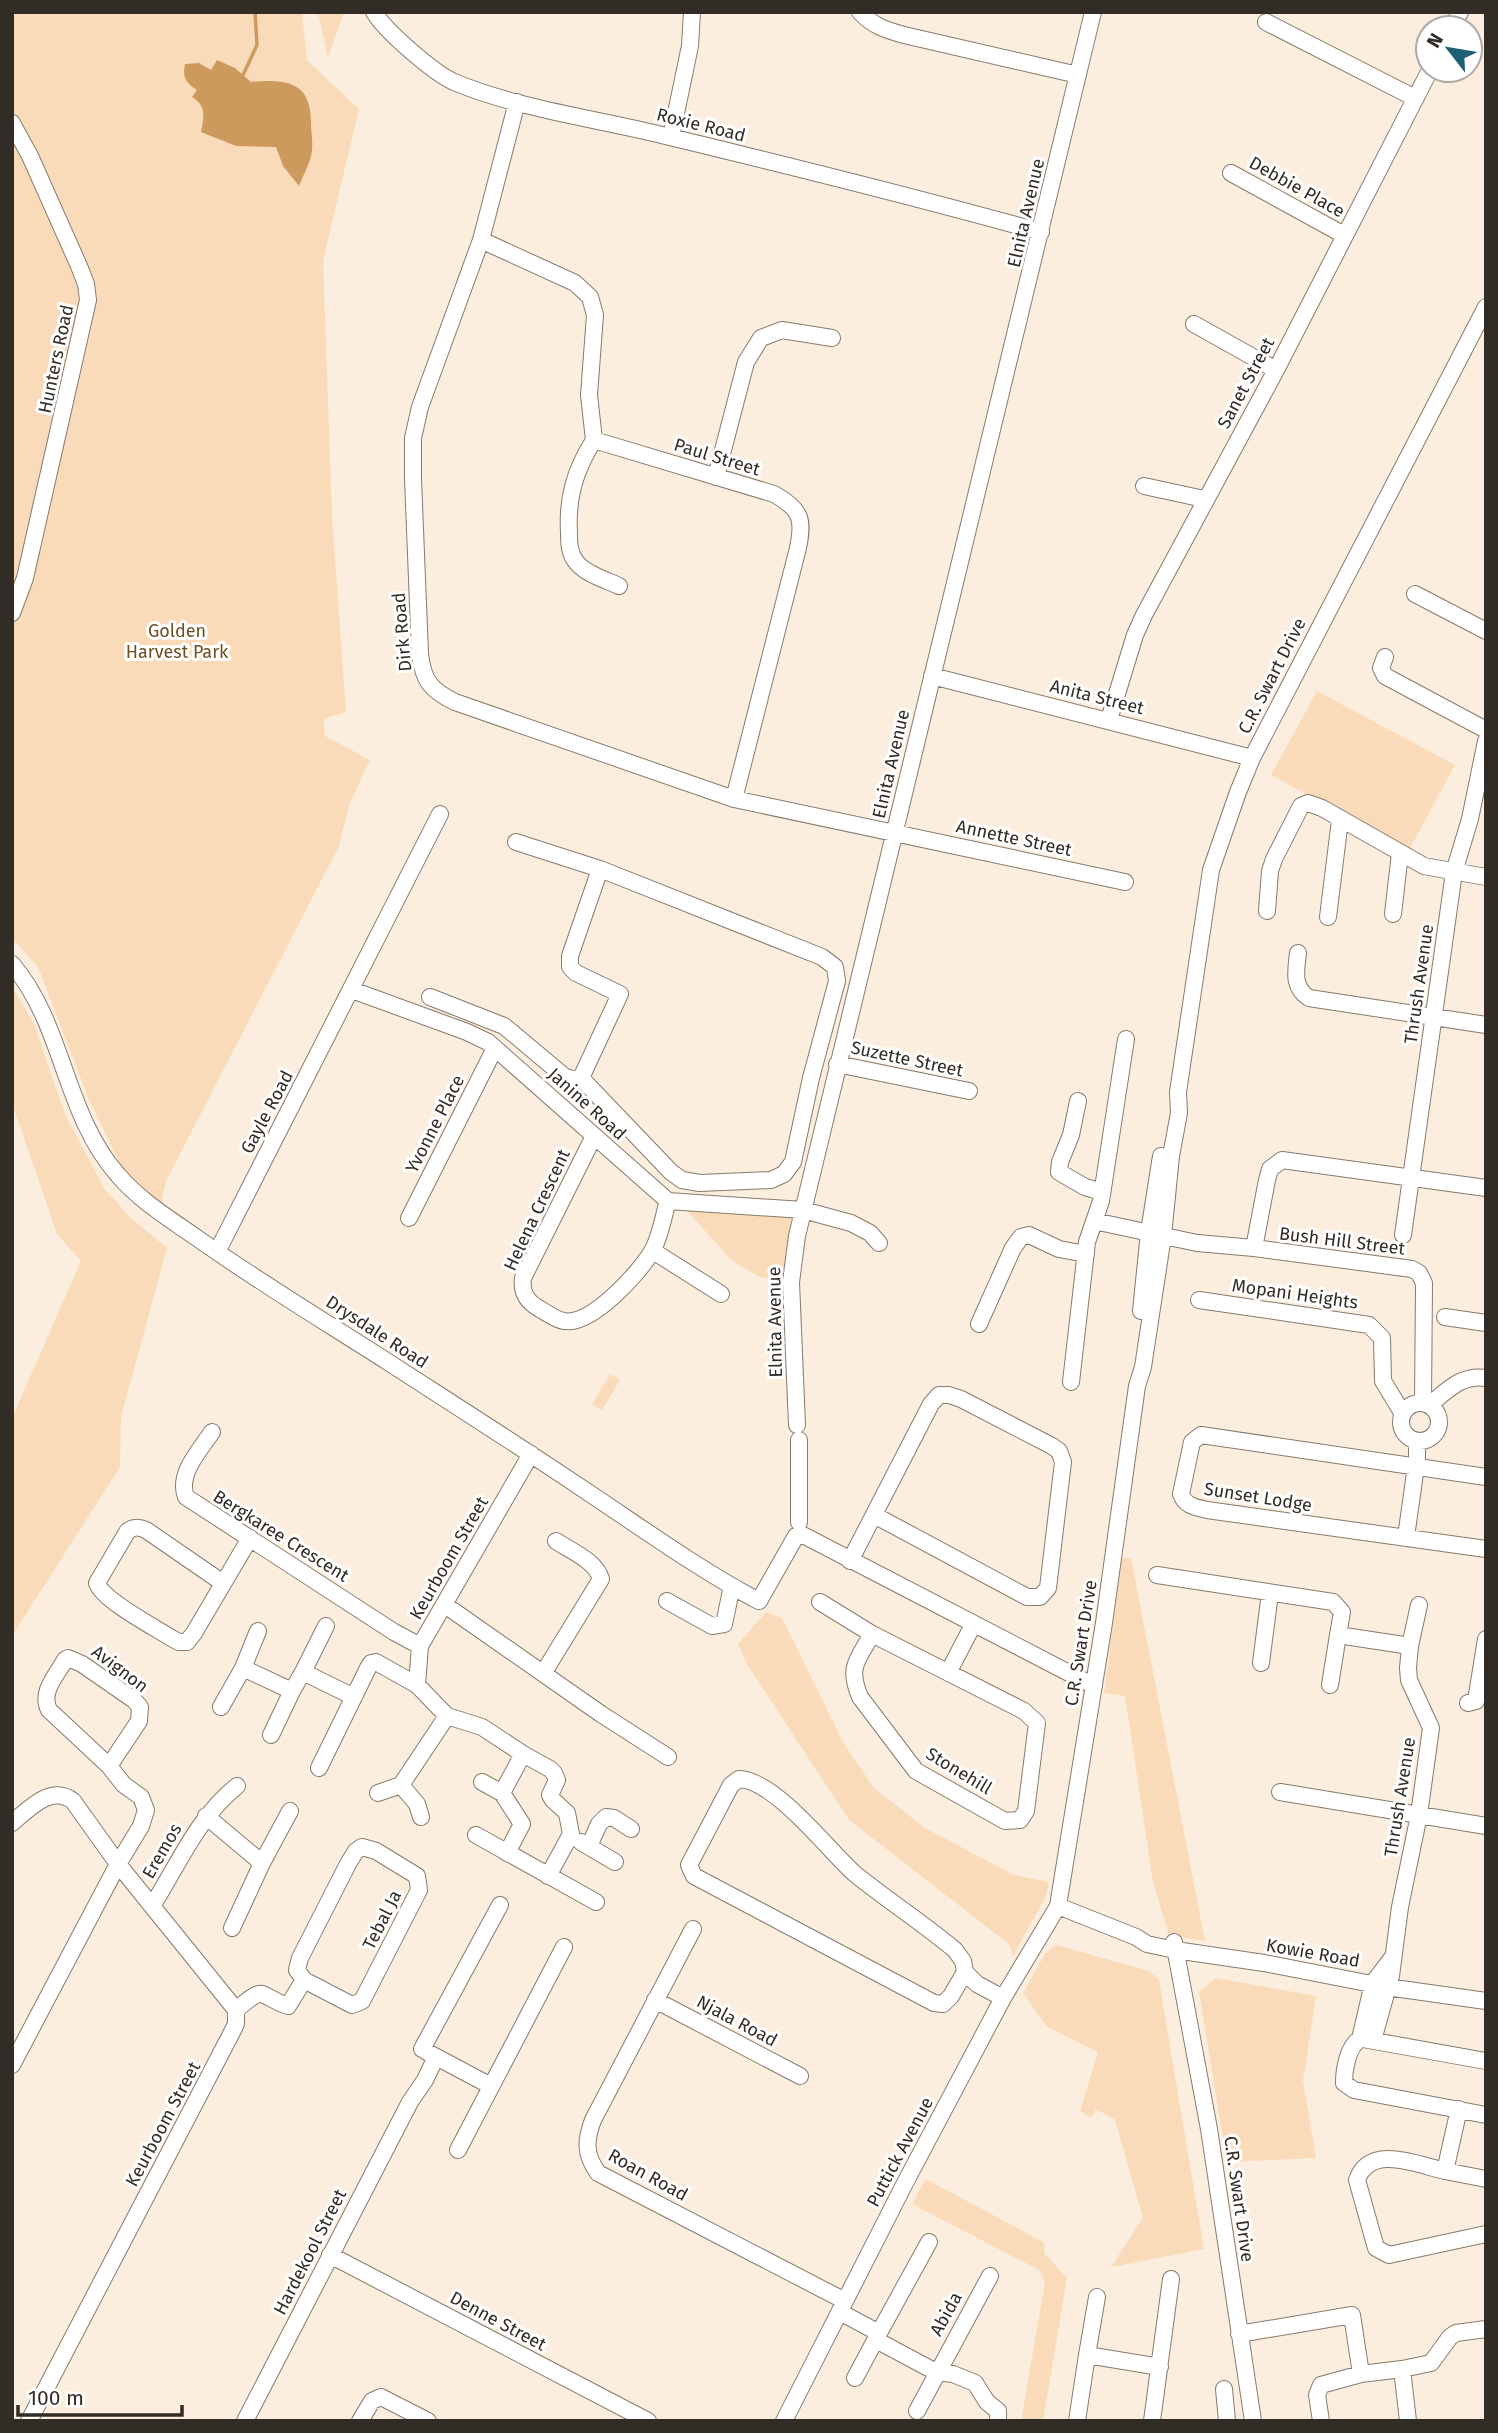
<svg xmlns="http://www.w3.org/2000/svg" width="1498" height="2433" viewBox="0 0 1498 2433" font-family="'Fira Sans',sans-serif">
<rect width="100%" height="100%" fill="#fceede"/>
<!-- green -->
<path fill="#fadbb9" d="M12 12H302L307 60 359 109 323 261 332 515 346 712 324 719 325 736 370 760 349 805 339 846 166 1181 161 1206 125 1174 89 1100 38 967 12 938Z
M318 12H344L328 58Z
M1317 691 1455 765 1409 850 1271 775Z
M12 986 34 1024 65 1114 104 1188 131 1218 167 1248 121 1417 120 1467 12 1636V1418L81 1261 57 1234 12 1103Z
M683 1206 799 1212 788 1282 759 1277 732 1261Z
M610 1374 620 1380 602 1410 592 1404Z
M1122 1558H1131L1205 1941 1169 1935 1153 1882 1125 1696 1104 1693Z
M766 1612 782 1618 843 1742 874 1788 925 1828 1014 1875 1049 1882 1046 1896 1013 1956 1009 1944 849 1820 748 1666 738 1644Z
M1056 1945 1149 1971 1159 1980 1204 2249 1111 2267 1143 2218 1115 2120 1096 2109 1091 2118 1080 2111 1098 2052 1047 2027 1023 1993 1045 1954Z
M1216 1978 1316 1996 1303 2081 1316 2158 1227 2162 1199 1992Z
M926 2179 1045 2243 1044 2253 1067 2278 1043 2421H1021L1045 2282 1039 2270 912 2204Z"/>
<!-- water -->
<path fill="#cd9a5d" d="M217 60 235 68 251 82C286 79 311 81 311 123 311 132 313 141 312 150 311 162 303 175 299 186L283 166 276 147 236 146 201 132C204 117 207 106 192 97L197 90C186 83 182 77 185 64L199 63 211 70Z"/>
<g fill="none" stroke-linecap="round" stroke-linejoin="round">
<!-- stream -->
<path stroke="#cd9a5d" stroke-width="3.5" d="M243 75 257 45 255 12"/>
<!-- minor casing -->
<g stroke="#877a6c" stroke-width="18">
<path id="minor" d="M374 12C385 31 434 73 454 82 522 110 599 119 670 137 794 167 919 198 1041 232
M860 12C873 26 886 30 904 35L1078 75
M1266 22 1415 98
M1452 28 1460 12
M517 102 481 240 420 407 413 438V479L420 654C423 680 430 690 455 702L734 799 1125 882
M12 123 30 156 79 266 86 284 88 300 25 578 12 613
M671 137 690 46 692 12
M1231 173 1344 235
M481 240 575 283 590 297 595 315 589 395 594 440 774 494C801 509 804 519 798 548L734 799
M1194 324 1276 370
M594 440C575 470 567 497 569 532 569 543 569 554 577 563 586 574 606 580 619 586
M716 477 746 362 761 338 782 330 832 338
M1144 486 1204 499
M1415 594 1486 631
M1385 657 1381 668 1385 676 1486 730
M932 676 1252 758
M1109 720 1135 635 1144 615 1276 370 1430 70
M516 842 600 869
M600 869 822 957 835 967 837 981 811 1078 793 1162 784 1174 771 1180 700 1183 682 1180 671 1172 581 1078 620 994 576 973 570 967V956Z
M1267 911 1270 871 1274 859 1301 806 1308 803 1322 808 1424 866 1486 877
M1393 914 1400 853
M1328 917 1340 820
M1298 953C1296 971 1292 987 1309 998L1486 1025
M12 964C64 1025 64 1114 118 1175 140 1201 170 1219 197 1238 259 1282 324 1321 388 1362 453 1404 519 1446 583 1489 639 1526 694 1566 753 1598L759 1601 796 1536
M352 990 467 1032 488 1042 668 1201 803 1210 851 1223 870 1233 879 1243
M430 997 504 1026 565 1077 573 1079 581 1078
M837 1064 969 1091
M1078 1101 1071 1135 1060 1162 1059 1172 1085 1187 1102 1192
M594 1136 523 1278C521 1293 527 1302 540 1309 547 1313 556 1320 564 1321 591 1326 638 1274 651 1253 660 1239 663 1217 668 1201
M409 1218 495 1048
M1094 1221 1197 1243 1254 1248 1267 1180 1270 1169 1282 1160 1486 1188
M1403 1235 1454 872 1470 819 1486 741
M1254 1248 1412 1269 1419 1273 1424 1283 1423 1403
M653 1251 721 1294
M217 1252 440 814
M1199 1300 1369 1325 1382 1338 1383 1381 1403 1414
M1141 1311 1149 1232 1161 1156
M1445 1317 1486 1323
M979 1324 1013 1248 1021 1237 1029 1235 1059 1249 1086 1254
M1071 1382 1087 1242 1101 1201 1126 1039
M1401 1422a19 19 0 1 1 38 0a19 19 0 1 1-38 0Z
M1429 1405C1447 1391 1461 1374 1486 1378
M797 1425 791 1282 797 1236 1093 12
M212 1432C200 1450 177 1474 186 1497L394 1632 420 1646
M799 1440V1522
M1486 1477 1201 1435 1192 1442 1181 1494C1185 1506 1195 1507 1207 1510L1486 1549
M801 1534 1094 1686
M1406 1537 1417 1459V1441
M850 1561 931 1404 939 1395H949L961 1399 1052 1446 1059 1451 1063 1462 1048 1588 1040 1597H1027L874 1515
M1157 1575 1333 1602 1342 1612 1338 1635 1410 1646 1408 1668 1409 1680 1431 1728 1419 1815 1400 1907 1391 1976 1373 2040
M223 1583 146 1530C139 1527 133 1526 127 1532L97 1583C102 1600 156 1628 173 1639L179 1642H187L194 1633 250 1538
M667 1601 712 1626 724 1624 732 1586
M820 1602 872 1634
M445 1605 601 1714 668 1757
M872 1634 1024 1711 1037 1723 1026 1811 1020 1820 1005 1821 916 1771 860 1697C847 1666 858 1660 872 1634Z
M1410 1646 1419 1605
M1261 1663 1270 1593
M243 1668 258 1631
M949 1671 973 1625
M303 1672 326 1626
M544 1672 601 1579C596 1561 571 1551 556 1541
M417 1685 420 1646 531 1454
M1330 1685 1338 1635
M1468 1703 1476 1701 1486 1639
M221 1707 243 1668 292 1691 303 1672 354 1697
M271 1735 292 1691
M523 1754 550 1769 554 1773 557 1780 550 1795 553 1800 567 1813 571 1834 548 1876
M319 1768 368 1668 371 1663 376 1662 417 1685 447 1716 482 1727 523 1754 502 1793 522 1824 507 1853
M739 1779C775 1780 828 1850 855 1874 887 1900 923 1923 955 1950L963 1961 965 1972 951 1996 943 2004 934 2003 694 1876 689 1865 731 1785Z
M482 1782 502 1793
M401 1785 417 1804 421 1817
M1280 1792 1486 1826
M378 1793 401 1785 447 1716
M206 1816 262 1863 232 1928
M12 1823C29 1809 51 1784 73 1801L118 1864 236 2010V2024L230 2036 29 2421
M476 1835 596 1902
M581 1842 615 1862
M589 1846 599 1824 606 1817 614 1818 631 1829
M362 1847 376 1851 417 1876 419 1890 362 2001 352 2005 304 1980 297 1970 300 1958 349 1862 356 1851Z
M262 1863 290 1811
M152 1906C179 1864 197 1818 237 1786
M1058 1906 1136 1937 1147 1944 1175 1950 1264 1963 1387 1987 1486 2001
M693 1929 593 2120C585 2141 585 2155 598 2173L845 2301
M1174 1942 1209 2129 1253 2421
M1392 1958 1373 1983 1360 2039C1348 2046 1344 2069 1344 2083L1354 2090 1486 2115
M965 1972 977 1984 1003 1998
M655 2000 800 2076
M236 2010C268 1982 258 1997 288 2006L304 1980
M1363 2039 1486 2061
M422 2049 500 1905
M427 2052 491 2086
M12 2065 118 1864 141 1826 146 1810 141 1797 124 1785 109 1766 49 1710C40 1692 56 1676 65 1660L68 1658 82 1664 134 1700 140 1707 139 1721 109 1766
M1459 2109 1445 2171 1486 2179
M458 2150 564 1947
M1445 2171C1418 2165 1370 2143 1357 2180L1376 2248 1389 2255 1486 2234
M330 2255 648 2421
M1097 2297 1087 2355 1160 2367
M840 2312 879 2333 929 2242
M1239 2334 1352 2315 1361 2374 1321 2385 1317 2395 1321 2421
M876 2340 936 2372 953 2374 975 2383 987 2402 998 2411V2421
M1402 2369 1431 2363 1450 2337 1456 2333 1486 2329
M1361 2374 1402 2369 1408 2421
M855 2378 879 2333
M1224 2389 1227 2421
M917 2411 990 2276
M245 2421 410 2102 425 2080 436 2057
M360 2421 372 2401 381 2397 428 2421
M784 2421 905 2183 1003 1998 1058 1906 1104 1623 1137 1386 1143 1367 1163 1236 1171 1156 1179 1113 1178 1092 1211 870 1238 792 1252 758 1486 307
M1077 2421 1087 2355
M1152 2421 1171 2279"/>
</g>
<!-- minor -->
<use href="#minor" stroke="#fff" stroke-width="16"/>
</g>
<g text-anchor="middle" dominant-baseline="central" stroke-width="6" stroke-linejoin="round" paint-order="stroke">
<!-- street labels -->
<g font-size="18" fill="#322c26" stroke="#fff">
<text transform="translate(701 125) rotate(14)">Roxie Road</text>
<text transform="translate(1297 187) rotate(29)">Debbie Place</text>
<text transform="translate(1026 213) rotate(-77)">Elnita Avenue</text>
<text transform="translate(56 359) rotate(-78)">Hunters Road</text>
<text transform="translate(1246 383) rotate(-62)">Sanet Street</text>
<text transform="translate(717 457) rotate(17)">Paul Street</text>
<text transform="translate(402 632) rotate(-95)">Dirk Road</text>
<text transform="translate(1272 676) rotate(-63)">C.R. Swart Drive</text>
<text transform="translate(1097 697) rotate(14)">Anita Street</text>
<text transform="translate(891 764) rotate(-77)">Elnita Avenue</text>
<text transform="translate(1014 838) rotate(12)">Annette Street</text>
<text transform="translate(1419 984) rotate(-82)">Thrush Avenue</text>
<text transform="translate(907 1059) rotate(12)">Suzette Street</text>
<text transform="translate(587 1104) rotate(42)">Janine Road</text>
<text transform="translate(267 1112) rotate(-62)">Gayle Road</text>
<text transform="translate(435 1124) rotate(-63)">Yvonne Place</text>
<text transform="translate(537 1210) rotate(-65)">Helena Crescent</text>
<text transform="translate(1342 1241) rotate(7)">Bush Hill Street</text>
<text transform="translate(1295 1294) rotate(8)">Mopani Heights</text>
<text transform="translate(775 1322) rotate(-91)">Elnita Avenue</text>
<text transform="translate(377 1332) rotate(33)">Drysdale Road</text>
<text transform="translate(1258 1497) rotate(9)">Sunset Lodge</text>
<text transform="translate(281 1536) rotate(32)">Bergkaree Crescent</text>
<text transform="translate(449 1558) rotate(-60)">Keurboom Street</text>
<text transform="translate(1081 1643) rotate(-81)">C.R. Swart Drive</text>
<text transform="translate(120 1669) rotate(37)">Avignon</text>
<text transform="translate(959 1771) rotate(31)">Stonehill</text>
<text transform="translate(1400 1797) rotate(-81)">Thrush Avenue</text>
<text transform="translate(162 1851) rotate(-60)">Eremos</text>
<text transform="translate(382 1920) rotate(-63)">Tebal Ja</text>
<text transform="translate(1313 1953) rotate(10)">Kowie Road</text>
<text transform="translate(737 2021) rotate(28)">Njala Road</text>
<text transform="translate(163 2124) rotate(-62)">Keurboom Street</text>
<text transform="translate(900 2152) rotate(-62)">Puttick Avenue</text>
<text transform="translate(648 2175) rotate(29)">Roan Road</text>
<text transform="translate(1239 2199) rotate(82)">C.R. Swart Drive</text>
<text transform="translate(310 2252) rotate(-63)">Hardekool Street</text>
<text transform="translate(946 2314) rotate(-61)">Abida</text>
<text transform="translate(498 2321) rotate(28)">Denne Street</text>
</g>
<!-- park labels -->
<g font-size="18" fill="#714e20" stroke="#fff">
<text x="177" y="631">Golden<tspan x="177" dy="21">Harvest Park</tspan></text>
</g>
</g>
<!-- border -->
<rect width="1498" height="2433" fill="none" stroke="#322c26" stroke-width="28"/>
<!-- north arrow -->
<g transform="translate(1449 49) rotate(301)"><circle r="33" fill="#ffffff" stroke="#adaba8" stroke-width="2"/>
<path d="M0-5L12 26L0 18L-12 26Z" fill="#1c6073"/>
<text y="-10" font-size="19" font-weight="bold" text-anchor="middle" fill="#322c26">N</text>
</g>
<!-- scale -->
<path d="M18 2405v10h164v-10" fill="none" stroke="#322c26" stroke-width="3.5"/>
<text x="28" y="2405" font-size="21" fill="#322c26" stroke="#ffffff" stroke-width="5" paint-order="stroke">100 m</text>
</svg>
